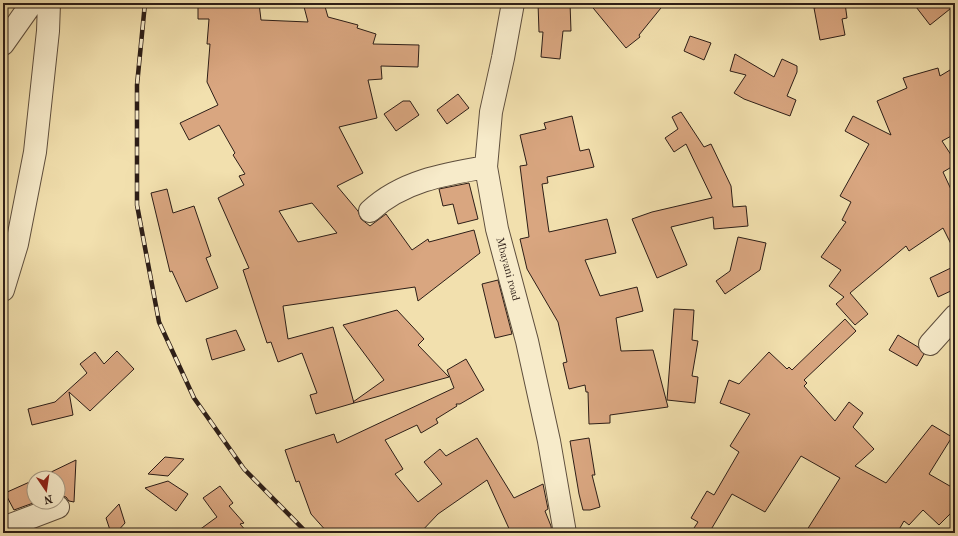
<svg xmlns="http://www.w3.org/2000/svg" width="958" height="536" viewBox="0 0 958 536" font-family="'IM FELL French Canon',serif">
<rect width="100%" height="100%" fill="#f2e0ae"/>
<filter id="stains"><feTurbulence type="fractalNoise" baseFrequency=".005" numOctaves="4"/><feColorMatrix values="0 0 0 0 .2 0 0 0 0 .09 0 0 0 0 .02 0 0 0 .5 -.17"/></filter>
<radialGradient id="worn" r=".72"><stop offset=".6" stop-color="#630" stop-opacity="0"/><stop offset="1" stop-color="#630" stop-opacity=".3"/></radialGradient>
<!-- building -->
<path fill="#d9a680" stroke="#2d1e17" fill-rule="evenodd" d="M198 3H259L261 20 308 22 303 3H324L328 17 358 25 357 28 376 34 373 44 419 45 418 67 381 66 382 79 368 80 377 118 339 127 363 173 337 186 358 211 361 219 370 226 386 214 412 250 428 239 429 242 474 230 480 253 418 301 415 287 283 306 288 339 333 327 354 403 316 414 310 395 317 393 302 353 278 362 271 342 267 343 243 270 249 268 218 198 244 185 239 176 245 174 233 155 235 153 219 125 189 140 180 123 218 105 207 82 210 44H207L209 19H198ZM312 203 337 233 298 242 279 211Z
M538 3H570L571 31H563L560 59 541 57 543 32H539Z
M589 3H665L639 35 640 37 626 48Z
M839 3H845L847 18 842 19 845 35 820 40 814 8Z
M913 3H955V5L930 25Z
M690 36 711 43 704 60 684 51Z
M735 54 774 77 782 59 797 66V72L787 96 796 100 790 116 744 99 734 93 746 75 730 71Z
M955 67V134L942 141 955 161V165L943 172 955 198V252L943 228 909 251 906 246 850 293 868 314 855 325 836 304 844 297 829 286 841 270 821 257 846 222 842 220 851 202 840 196 869 144 845 131 853 116 891 135 877 101 907 88 903 78 938 68 940 76Z
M458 94 469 108 447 124 437 110Z
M403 101H410L419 115 396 131 384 114Z
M681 112 704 147 711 144 731 186 733 207 746 206 748 226 714 229 713 217 671 227 687 265 657 278 632 219 652 212 712 198 686 144 674 152 665 138 678 129 672 117Z
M572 116 580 151 589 149 594 167 547 177 548 183 542 184 549 232 607 219 616 253 585 260 600 296 637 287 643 311 616 318 621 351 653 350 668 407 610 415V423L589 424 588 392H586L585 385 569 389 563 363 567 362 558 322 527 269 520 239 529 237 520 166 527 165 520 135 546 129 544 123Z
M469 183 478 219 458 224 453 204 443 206 439 189Z
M167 189 173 213 194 206 211 256 206 258 218 288 186 302 172 271 170 272 151 193Z
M738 237 766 243 760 270 725 294 716 281 730 271Z
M955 266V289L938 297 930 278Z
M498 280 512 334 495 338 482 284Z
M674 309 694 310 692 340 698 341 692 376 698 377 695 403 667 400Z
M397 310 424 339 418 345 449 377 354 403 353 402 384 380 343 325Z
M845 319 856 331 804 380 807 383 804 386 835 421 849 402 863 413 853 427 874 449 855 466 886 483 932 425 952 437 929 474 955 489V509L939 525 923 510 909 525 904 521 897 533H805L840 478 801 456 765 512 732 494 709 533H702L694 528 698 522 691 518 707 491 714 495 739 452 730 446 750 414 720 403 729 380 739 384 769 352 787 369 789 367 792 370Z
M236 330 245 350 212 360 206 339Z
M898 335 918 347 924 354 917 366 889 350Z
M117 351 134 369 90 411 69 392 73 415 32 425 28 409 55 402 87 373 80 364 95 352 104 364Z
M466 359 484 390 460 404H456L457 406 436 419 438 423 421 433 417 425 385 440 403 469 395 474 418 502 442 484 424 462 440 449 446 456 477 438 514 498 543 484 548 509 545 511 551 526 552 533H511L487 480 438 514 420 533H328L311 514 299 481 296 482 285 450 334 434 337 443 454 388 447 370Z
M589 438 595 475H592L600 507 590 510H583L579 494 570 441Z
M165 457 184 459 168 476 148 474Z
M76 460 74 502 69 501 66 497 58 495V478H46L45 475Z
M34 480V502H36L14 510 5 493Z
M168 481 188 494 176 511 145 488Z
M220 486 233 503 229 506 244 523 240 524 248 533H195L217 517 203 498Z
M119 504 125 523 116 533H111L106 518Z"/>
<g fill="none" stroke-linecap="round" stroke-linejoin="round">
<!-- minor casing -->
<g stroke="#5e4e3d" stroke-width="24">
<path id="minor" d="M513 3 503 58 491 112 486 167 497 229 527 341 549 441 565 533
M3 44 32 3
M370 211C402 181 445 174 486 167
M3 290 17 244 35 152 48 31 49 3
M930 344 955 316
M3 528 58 507"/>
</g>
<!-- minor -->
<use href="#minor" stroke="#f7ebca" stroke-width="22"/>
<!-- rail casing -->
<g stroke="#2d1e17" stroke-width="4.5">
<path id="rail" d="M145 3 137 85V205L159 322 194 398 244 469 307 533"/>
</g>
<!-- rail -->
<use href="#rail" stroke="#f7ebca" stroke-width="3" stroke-dasharray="9" stroke-linecap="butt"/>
</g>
<g text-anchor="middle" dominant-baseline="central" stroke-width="3" stroke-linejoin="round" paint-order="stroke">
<!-- street labels -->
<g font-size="11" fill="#2d1e17" stroke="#f7ebca">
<text transform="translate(508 269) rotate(75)">Mbayani road</text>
</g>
</g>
<!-- margin -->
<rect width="958" height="536" fill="none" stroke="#f2e0ae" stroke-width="16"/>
<rect x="4" y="4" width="950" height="528" fill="none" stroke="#2d1e17" stroke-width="2"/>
<rect x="8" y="8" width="942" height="520" fill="none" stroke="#2d1e17"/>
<!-- north arrow -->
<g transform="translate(46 490) rotate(167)"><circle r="19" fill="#f7ebca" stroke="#a69982"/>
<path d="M0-3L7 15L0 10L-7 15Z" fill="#8f2418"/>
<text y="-6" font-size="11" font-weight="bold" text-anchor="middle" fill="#2d1e17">N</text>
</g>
<rect width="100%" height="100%" filter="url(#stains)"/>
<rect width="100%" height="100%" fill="url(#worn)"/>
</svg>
